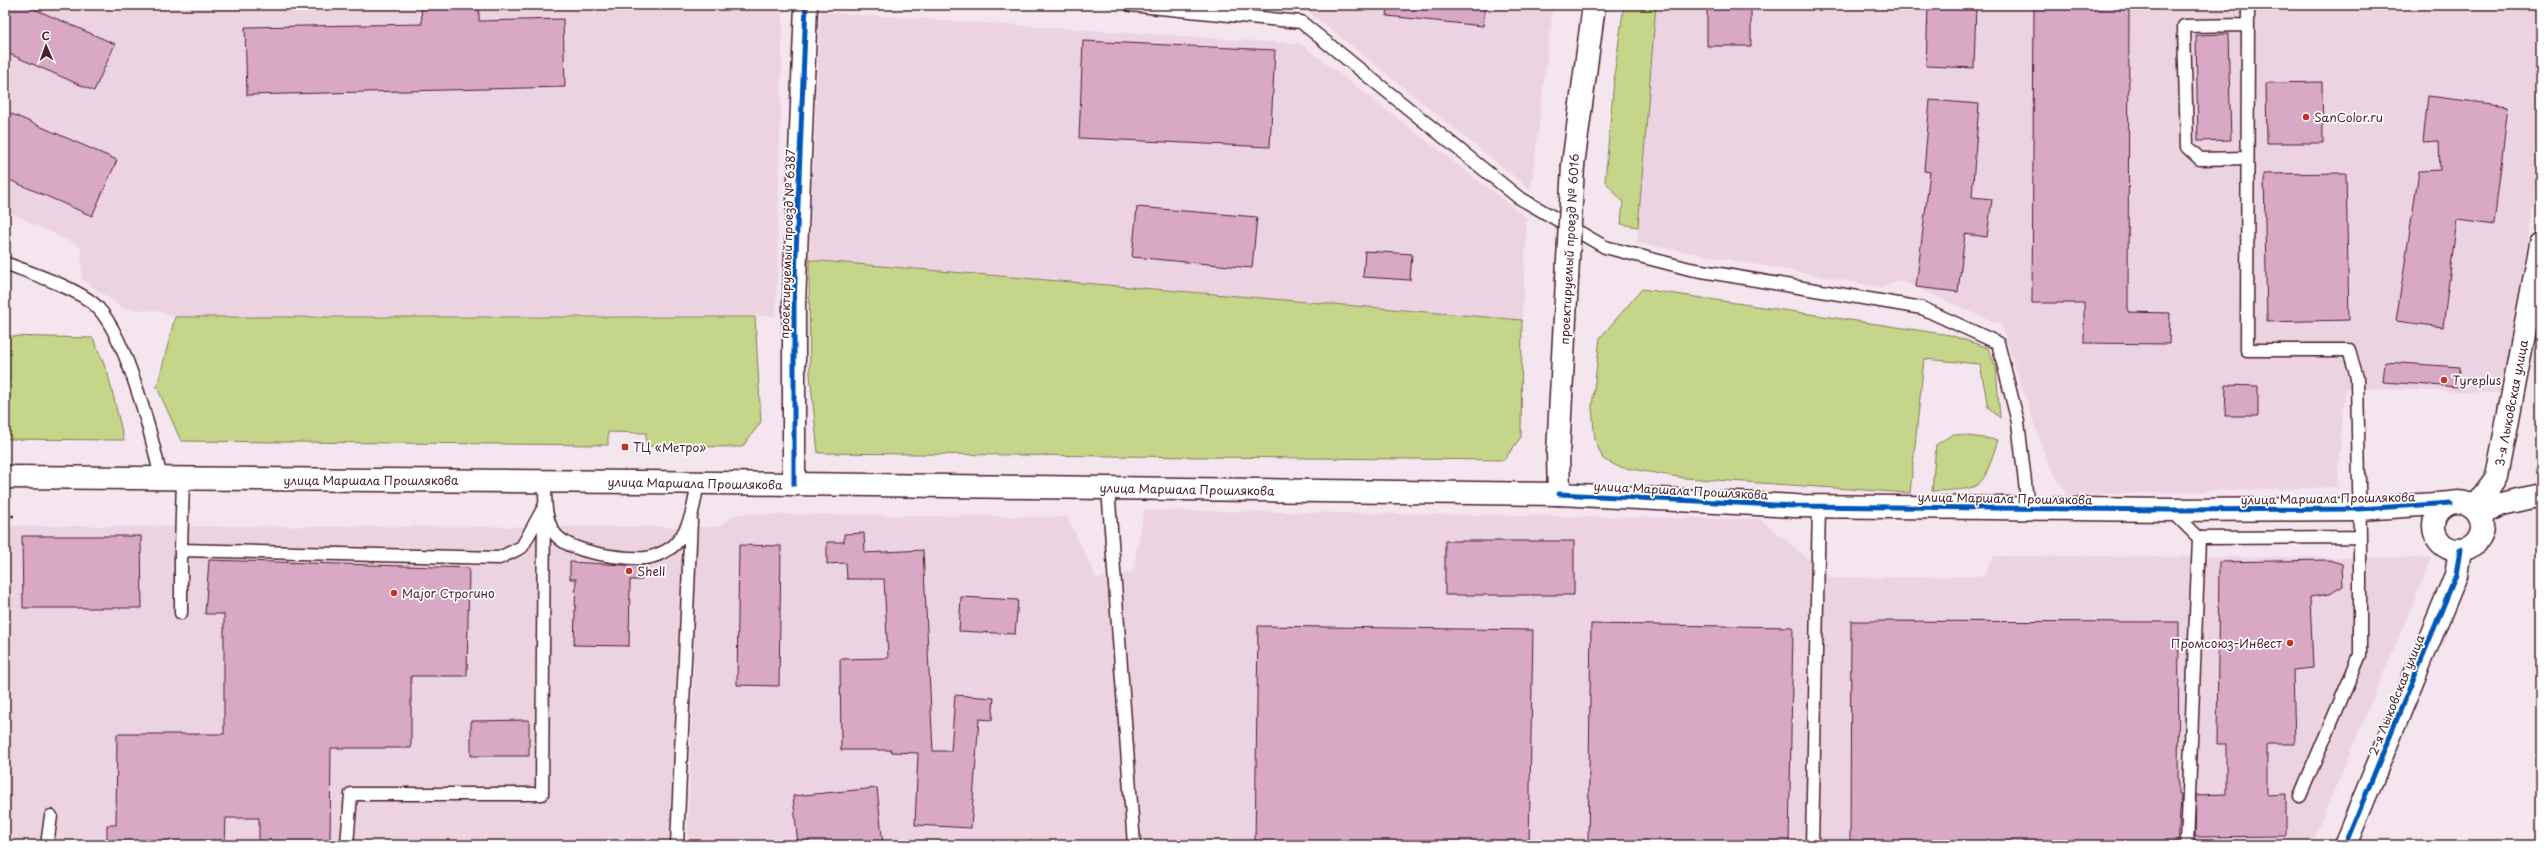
<svg xmlns="http://www.w3.org/2000/svg" width="2546" height="850" viewBox="0 0 2546 850" font-family="'Playpen Sans',sans-serif">
<rect width="100%" height="100%" fill="#f4e5ee"/>
<filter id="ink" filterUnits="userSpaceOnUse"><feTurbulence type="fractalNoise" baseFrequency=".025" numOctaves="2"/><feDisplacementMap in="SourceGraphic" scale="8" xChannelSelector="R" yChannelSelector="G"/><feConvolveMatrix kernelMatrix="1 2 1 2 8 2 1 2 1" color-interpolation-filters="sRGB"/></filter>
<g filter="url(#ink)">
<!-- built -->
<path fill="#ecd3e2" d="M5 5H783L776 316 175 317 158 311 124 309 82 279 81 247 5 210Z
M1247 5H1553L1531 190 1309 12Z
M1656 5H2541V163L2501 393 2345 388 2337 487 2067 495 2047 461 2001 325 1899 280 1882 287 1637 243Z
M820 12 1301 44 1527 218 1522 320 809 260Z
M1144 510 1760 519 1831 578 1984 576 1994 556 2432 558 2311 845H687L694 661 676 662 674 845H5V526L718 527 736 514 1067 517 1097 579 1133 572Z"/>
<!-- green -->
<path fill="#c5d68a" stroke="#887a5a" d="M1624 5H1656L1638 227 1621 224 1623 202 1605 181 1615 69Z
M809 260 1522 320 1521 437 1504 460 818 453 810 374Z
M1642 289 1950 335 1988 348 1996 368 2000 418 1988 407 1980 364 1924 359 1910 493 1685 478 1619 467 1603 459 1595 440 1592 407 1600 338Z
M175 317H755L761 422 742 447 646 446V433L608 432V445L181 441 157 387Z
M5 336 93 338 108 374 124 440 5 439Z
M1953 434 1998 440C1981 490 1986 489 1932 491L1936 445Z"/>
<!-- building -->
<path fill="#d9a8c5" stroke="#4a1f2b" d="M5 5H25L115 44 94 91 5 52Z
M421 5H479V21L563 19 565 87 247 95 245 27 422 24Z
M1388 5H1485L1483 26 1387 16Z
M1707 5H1751V46H1707Z
M1928 5H1976L1974 68 1926 66Z
M2034 5H2129L2128 312 2170 313 2169 344 2084 343V303H2032Z
M2228 34 2231 140 2198 141 2196 35Z
M1083 41 1275 50 1270 147 1079 138Z
M2322 82 2323 143H2267L2266 83Z
M2428 96 2508 106 2494 225 2457 220 2443 327 2396 321 2419 171 2440 170 2439 141 2423 142Z
M1930 100 1979 104 1972 197 1992 199 1987 237 1965 234 1958 292 1916 287 1930 172 1924 171Z
M5 111 117 160 92 216 5 178Z
M2346 173 2349 320 2267 322 2264 174Z
M1137 207 1257 217 1252 268 1132 257Z
M1365 251 1412 254 1410 280 1363 277Z
M2385 362 2460 367 2459 387 2383 382Z
M2226 385 2258 386V416H2225Z
M864 533 865 553 923 550 933 751H951L955 695 994 698 992 720 979 719 971 828 915 825 918 753 891 752V750H841L840 659 888 658 884 579H847L846 563 827 564V542H844V534Z
M22 536H141L142 608H23Z
M1445 541H1574V595H1445Z
M739 545 781 546 779 686 737 685Z
M209 560 469 568 467 676H411V748H331L330 845H259V818H226L225 845H107V825H116L117 734H224V614H205Z
M2329 560 2342 564 2343 586 2330 594 2310 597 2313 668 2293 670 2295 744H2267V795L2286 794V836L2195 837 2196 795 2226 794V744H2217L2219 562Z
M570 562 642 566V580H630L629 646 574 645 576 579H570Z
M961 597 1018 600 1015 634 959 631Z
M1851 621 2179 622 2178 795H2181L2178 845H1850Z
M1591 624 1793 627 1789 845H1588Z
M1258 626 1533 630 1529 845H1255Z
M529 720V756H471V721Z
M877 788 883 845H798L793 796Z"/>
<g fill="none" stroke-linecap="round" stroke-linejoin="round">
<!-- service casing -->
<g stroke="#4a1f2b" stroke-width="15">
<path id="service" d="M1130 5 1301 22 1518 197 1605 247 1690 269 1922 308 1998 343 2018 422 2028 508
M2247 158 2200 159 2187 147 2184 26 2248 25
M5 263C30 273 81 289 98 308 127 339 152 436 161 479
M183 479 181 550 499 558 522 547 544 507
M545 481C545 498 544 519 555 534 570 553 622 559 645 558 655 557 671 550 677 542 692 525 694 504 698 482
M1108 488 1134 845
M2171 510 2199 538 2360 537 2357 378 2349 350H2247L2248 5
M181 613V550
M2300 796 2360 655V537
M47 845 51 816
M347 845 351 794H542L544 506
M677 845 691 520
M1812 845 1819 506
M2187 845 2199 538"/>
</g>
<!-- minor casing -->
<g stroke="#4a1f2b" stroke-width="25">
<path id="minor" d="M794 484V304L806 5
M2474 508 2497 477 2541 243
M2345 845 2456 575 2460 550"/>
</g>
<!-- tertiary casing -->
<g stroke="#4a1f2b" stroke-width="25">
<path id="tertiary" d="M1559 494 1795 506 2171 510 2359 509 2451 503
M2434 526a24 24 0 1 1 48 0a24 24 0 1 1-48 0Z
M2479 515 2502 504 2541 495"/>
</g>
<!-- secondary casing -->
<g stroke="#4a1f2b" stroke-width="25">
<path id="secondary" d="M1573 165 1594 5
M5 477 645 482 1559 494 1558 454 1567 279"/>
</g>
<!-- path -->
<path stroke="#4a1f2b" stroke-width="2.5" stroke-dasharray="3 3" stroke-linecap="butt" d="M5 516H16"/>
<!-- service -->
<use href="#service" stroke="#fff" stroke-width="12"/>
<!-- minor -->
<use href="#minor" stroke="#fff" stroke-width="22"/>
<!-- tertiary -->
<use href="#tertiary" stroke="#fff" stroke-width="22"/>
<!-- secondary -->
<use href="#secondary" stroke="#fff" stroke-width="22"/>
<!-- secondary-bridge casing -->
<g stroke="#4a1f2b" stroke-width="25" stroke-linecap="butt">
<path id="secondary-bridge" d="M1567 279 1573 165"/>
</g>
<!-- secondary-bridge -->
<use href="#secondary-bridge" stroke="#fff" stroke-width="22"/>
<!-- cycleway casing -->
<g stroke="#fff" stroke-width="8">
<path id="cycleway" d="M794 484V304L806 5
M1559 494 1795 506 2171 510 2359 509 2451 503
M2345 845 2456 575 2460 550"/>
</g>
<!-- cycleway -->
<use href="#cycleway" stroke="#0057b8" stroke-width="5"/>
</g>
</g>
<!-- markers -->
<g fill="#c8321e" stroke="#fff" stroke-width="1.5">
<circle cx="2306" cy="117" r="4"/>
<circle cx="2444" cy="380" r="4"/>
<rect x="621" y="443" width="8" height="8" rx="2"/>
<circle cx="629" cy="571" r="4"/>
<circle cx="394" cy="593" r="4"/>
<circle cx="2290" cy="643" r="4"/>
</g>
<g text-anchor="middle" dominant-baseline="central" stroke-width="3.5" stroke-linejoin="round" paint-order="stroke">
<!-- poi labels -->
<g font-size="12" fill="#4a1f2b" stroke="#fff" text-anchor="start">
<text x="2314" y="117">SanColor.ru</text>
<text x="2452" y="380">Tyreplus</text>
<text x="633" y="447">ТЦ «Метро»</text>
<text x="637" y="571">Shell</text>
<text x="402" y="593">Major Строгино</text>
<text x="2282" y="643" text-anchor="end">Промсоюз-Инвест</text>
</g>
<!-- street labels -->
<g font-size="12" fill="#4a1f2b" stroke="#fff">
<text transform="translate(787 244) rotate(-88)">проектируемый проезд № 6387</text>
<text transform="translate(1569 249) rotate(-87)">проектируемый проезд № 6016</text>
<text transform="translate(2511 403) rotate(-79)">3-я Лыковская улица</text>
<text x="371" y="480">улица Маршала Прошлякова</text>
<text transform="translate(695 483) rotate(1)">улица Маршала Прошлякова</text>
<text transform="translate(1187 489) rotate(1)">улица Маршала Прошлякова</text>
<text transform="translate(1681 490) rotate(3)">улица Маршала Прошлякова</text>
<text transform="translate(2005 498) rotate(1)">улица Маршала Прошлякова</text>
<text transform="translate(2328 498) rotate(-1)">улица Маршала Прошлякова</text>
<text transform="translate(2396 695) rotate(-68)">2-я Лыковская улица</text>
</g>
</g>
<!-- margin -->
<rect width="2546" height="850" fill="none" stroke="#fff" stroke-width="20"/>
<rect x="10" y="10" width="2526" height="830" fill="none" stroke="#4a1f2b" stroke-width="1.5" filter="url(#ink)"/>
<!-- north arrow -->
<g transform="translate(46 46) rotate(358)" stroke="#ffffff" stroke-width="3" paint-order="stroke">
<path d="M0-3L7 15L0 10L-7 15Z" fill="#4a1f2b"/>
<text y="-6" font-size="11" font-weight="bold" text-anchor="middle" fill="#4a1f2b">С</text>
</g>
</svg>
